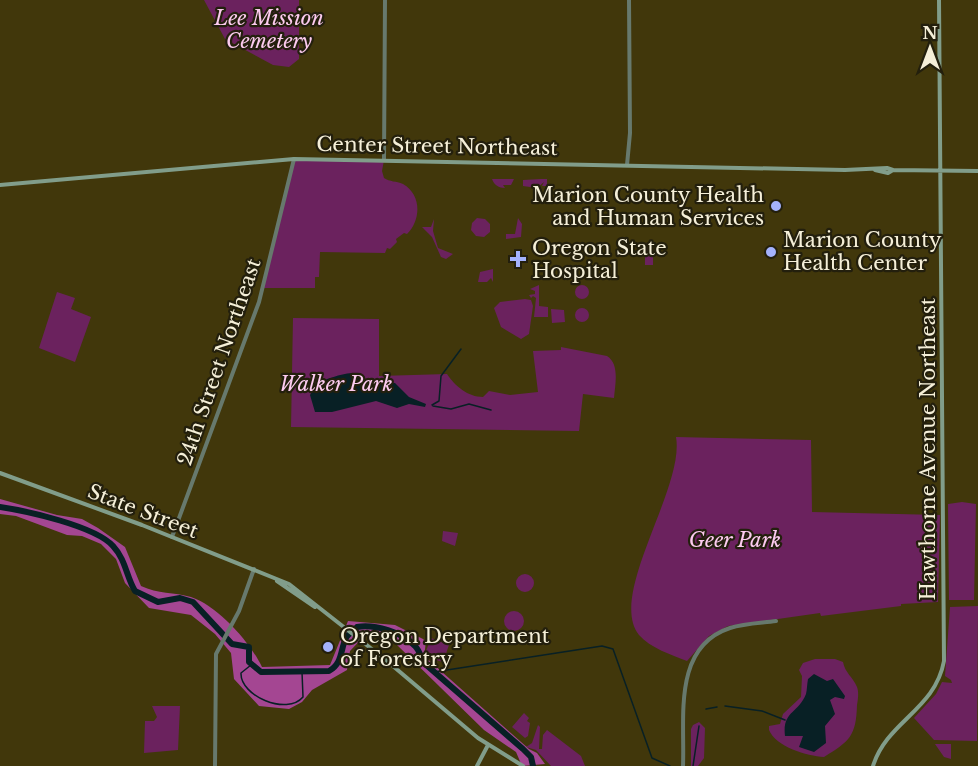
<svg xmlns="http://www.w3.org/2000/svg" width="978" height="766" viewBox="0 0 978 766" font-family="'Libre Baskerville',serif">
<rect width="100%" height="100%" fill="#41370b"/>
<!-- green -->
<path fill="#6b225e" d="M204 0H299V59L289 67 273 65 225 39Z
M294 159 384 160 382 171 384 178C390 182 396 181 403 184 422 195 421 220 407 234L404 233 396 239 397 242 390 249 387 248 385 253 320 252 319 277H315V288H263Z
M492 179H514L511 185H503L505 188C499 188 494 185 492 179Z
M541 179H547V186H542L544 182 537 188 523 186V180Z
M477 218 485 219 490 224V232L484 237 476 236 471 230 472 223Z
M518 218 522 224 521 237 506 239V234H515Z
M434 219 433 231 438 248 453 254 446 259 441 257 432 237 422 227H431Z
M645 243H653V265H645Z
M493 269V282L491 278 487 282H478L480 272Z
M539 285V306L548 307V317H534L536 298 533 296 531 298 529 295 535 294V291L530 289Z
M575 292a7 7 0 1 1 14 0a7 7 0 1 1-14 0Z
M57 292 75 298 71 309 91 317 75 362 39 348Z
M525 299 531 300 533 306 529 334 521 339 501 327 494 308 500 302Z
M575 315a7 7 0 1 1 14 0a7 7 0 1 1-14 0Z
M551 309 564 310 565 322 552 323Z
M293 318 379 319V376L447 374C455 386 468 397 483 397L489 391 510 395 538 392 533 351 561 350V347L607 356C620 364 615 385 614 398L583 394 579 431 291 427Z
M676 437 811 440 812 512 940 515 938 602 901 604V606L821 616 820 613 728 626 709 636 687 661C672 655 650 648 639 635 607 595 685 488 676 437Z
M962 502 976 504 974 600H949L948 504Z
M443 531 458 533 455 546 442 541Z
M516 583a9 9 0 1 1 18 0a9 9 0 1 1-18 0Z
M978 606 977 741 934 740 914 718 936 694 942 682 952 683 951 680 945 676 950 607Z
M504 621a10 10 0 1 1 20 0a10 10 0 1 1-20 0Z
M431 638 449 645 443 662 433 659 432 654 426 651Z
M815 659H835L843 662C845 673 853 677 857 687 859 692 858 699 857 705 856 736 850 741 824 757 807 756 776 747 769 730V726L780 724 783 714 801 697 802 676 799 670 803 663Z
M152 706H180L178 750 144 753 145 721H154L157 717Z
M524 713 529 718 527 721 530 723 528 736 525 738 512 727Z
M699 722 705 728 704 758 698 766H691V729L693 725Z
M538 725 540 727 539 749H542L543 735 547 730 581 756 585 766H551L536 750 526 747 532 743Z
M935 744H951V759L944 757Z"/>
<!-- forest -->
<path fill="#a44692" d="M0 499 57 515 82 519 98 528 125 547 141 586C158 594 174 592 191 597 218 606 250 642 262 667L330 665 348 621 395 625 423 639 426 642 424 656 529 749 537 753 545 764 522 766 516 752 484 730 396 644 368 632 350 651 347 670 312 690 302 702 289 709 259 706 234 679 231 653 215 634 191 615 149 608 125 583 116 559 101 544 82 536 67 535 16 516 0 514Z"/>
<!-- water -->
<path fill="#082025" d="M352 373 366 381 395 383 409 397 426 404 425 407 409 404 397 408 376 401 332 412H315L310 395 316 383C328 379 339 374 352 373Z
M814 674 827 681 833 679 845 696 844 699 835 697 830 700 835 714 825 726 826 743 814 752 799 747 803 736H785C782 711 798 714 806 694 807 690 807 684 808 679Z"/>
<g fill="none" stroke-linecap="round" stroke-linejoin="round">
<!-- stream -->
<path stroke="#082025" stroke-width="1.5" d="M432 405 439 401 441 376 461 349
M433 406 451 409 469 404 491 410
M251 665 241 673C240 696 287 716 303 697L302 672
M434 672 602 646 613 649 652 758 670 766
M725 706 762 711 785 720
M706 709 717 707
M693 766 699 726"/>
<!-- river -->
<path stroke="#082025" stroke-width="6" d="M0 507C27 511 95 526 113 546 126 560 126 576 135 591L158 602 180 598 193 602 232 644 249 647V662L261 672 329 671C343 663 340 650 346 638 348 634 354 630 357 627 374 624 403 632 415 646 420 651 421 658 424 663L523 749 531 757 533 766"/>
<!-- tertiary -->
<path stroke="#67796d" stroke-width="4" d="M384 160 385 0
M627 165 630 133 629 0
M172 537 259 302 294 159
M215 766 216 654 239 611 254 569
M683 766C685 718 672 647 730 628 745 623 761 623 776 621"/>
<!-- secondary -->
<path stroke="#819d8a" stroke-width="4" d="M875 170 888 173 893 170 978 171
M0 185 294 159 845 170 887 168 893 170
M0 473 142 525 289 584 387 661 478 738 523 766
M277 581 315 607
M477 766 488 745
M873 766C887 721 935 710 944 661L939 0"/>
</g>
<!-- markers -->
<g fill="#a4b2fc" stroke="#231f0d" stroke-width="2">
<circle cx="776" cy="206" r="6"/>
<circle cx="771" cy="252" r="6"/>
<path d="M515 250h6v6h6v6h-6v6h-6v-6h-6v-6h6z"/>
<circle cx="328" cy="647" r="6"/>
</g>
<g text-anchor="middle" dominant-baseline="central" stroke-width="4.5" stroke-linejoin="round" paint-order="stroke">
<!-- park labels -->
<g font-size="20" font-style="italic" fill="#fdcbf0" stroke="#231f0d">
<text x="269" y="18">Lee Mission<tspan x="269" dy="23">Cemetery</tspan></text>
<text x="336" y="384">Walker Park</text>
<text x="735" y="540">Geer Park</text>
</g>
<!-- street labels -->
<g font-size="20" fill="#f5efd8" stroke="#231f0d">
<text transform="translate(437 146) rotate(1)">Center Street Northeast</text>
<text transform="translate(219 362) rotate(-71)">24th Street Northeast</text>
<text transform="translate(928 449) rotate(-90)">Hawthorne Avenue Northeast</text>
<text transform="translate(143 511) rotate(21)">State Street</text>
</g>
<!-- poi labels -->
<g font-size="20" fill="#f5efd8" stroke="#231f0d" text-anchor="start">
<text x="764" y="195" text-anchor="end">Marion County Health<tspan x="764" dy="23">and Human Services</tspan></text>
<text x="783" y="240">Marion County<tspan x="783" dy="23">Health Center</tspan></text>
<text x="532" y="248">Oregon State<tspan x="532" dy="23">Hospital</tspan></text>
<text x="340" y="636">Oregon Department<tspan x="340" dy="23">of Forestry</tspan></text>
</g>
</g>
<!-- north arrow -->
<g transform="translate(930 48)" stroke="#231f0d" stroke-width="4.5" paint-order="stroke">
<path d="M0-4.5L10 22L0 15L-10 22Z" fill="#f5efd8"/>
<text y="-9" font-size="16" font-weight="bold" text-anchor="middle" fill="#f5efd8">N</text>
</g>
</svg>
